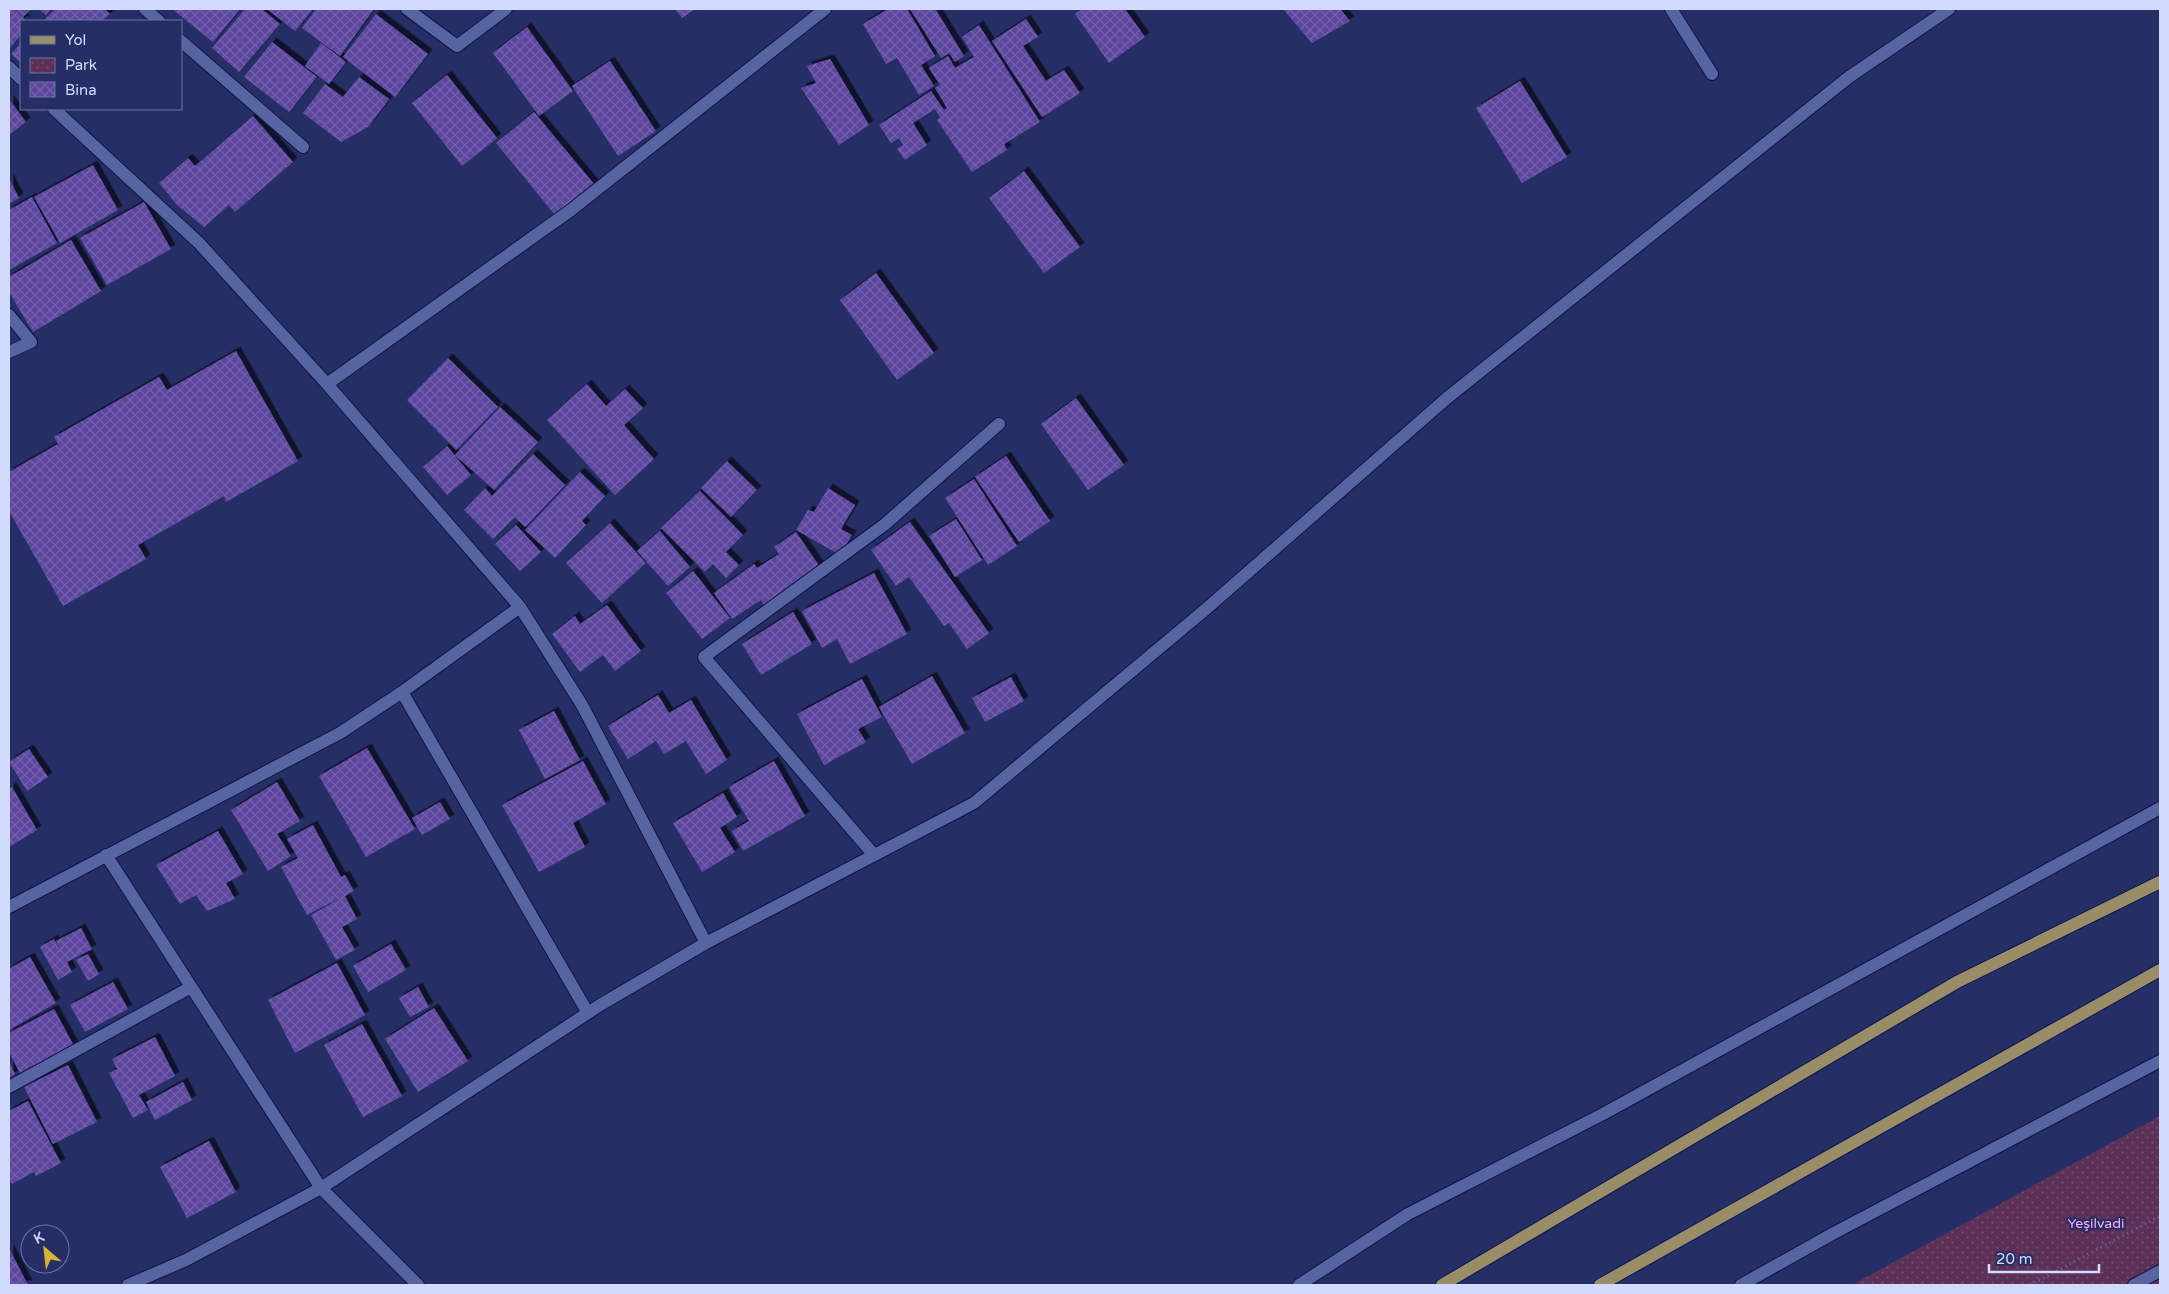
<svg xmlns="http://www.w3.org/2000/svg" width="2169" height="1294" viewBox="0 0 2169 1294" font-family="'Varela Round',sans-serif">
<defs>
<pattern id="park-dots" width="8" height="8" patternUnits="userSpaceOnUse" patternTransform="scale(1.25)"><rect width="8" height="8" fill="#5d3057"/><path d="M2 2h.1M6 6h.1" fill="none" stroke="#734d70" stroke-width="1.8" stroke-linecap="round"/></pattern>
<pattern id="building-cross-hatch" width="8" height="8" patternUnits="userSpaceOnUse" patternTransform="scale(1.25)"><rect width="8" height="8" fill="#5d469e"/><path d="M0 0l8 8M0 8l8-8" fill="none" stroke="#7360ad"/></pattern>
<filter id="shadow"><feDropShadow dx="4.5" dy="-4.5" stdDeviation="0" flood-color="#0009"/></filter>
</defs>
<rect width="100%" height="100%" fill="#252f66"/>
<!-- park -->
<path fill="url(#park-dots)" d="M2160 1116V1285H1852Z"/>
<!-- building -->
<path fill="url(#building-cross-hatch)" filter="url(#shadow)" d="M9 9H14L27 21H21V35L9 49Z
M15 9H31L23 17Z
M39 9H51L46 15Z
M55 9H105L110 14 102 21H43Z
M172 9H240L213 42Z
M245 9H262L280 24 239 72 212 48Z
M267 9H313L295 31Z
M316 9H374L340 56 302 28Z
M675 9H695L682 18Z
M888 9H907L935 56 921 65 934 86 919 95 897 58 886 64 863 24Z
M910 9H939L936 10 964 56 955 62 949 53 941 58Z
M1082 9H1125L1145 37 1109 63 1075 14Z
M1283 9H1340L1350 21 1312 43Z
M376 14 428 54 395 97 343 57Z
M1026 19 1038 37 1023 46 1046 81 1064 70 1080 93 1042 117 992 41Z
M979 25 1040 122 1004 144 1007 150 972 172 937 120 940 118 935 109 913 123 927 145 905 160 897 149 903 145 899 138 891 143 879 125 931 91 944 110 947 108 935 88 940 85 929 68 948 56 955 68 974 57 962 37Z
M527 27 573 91 539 116 493 53Z
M272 42 317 77 289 112 244 77Z
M21 43V63L11 54Z
M321 43 346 62 329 84 305 66Z
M830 59 869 125 839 145 801 88 816 83 807 66Z
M610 61 656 131 618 156 572 86Z
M447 75 497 138 462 166 412 103Z
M359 77 389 99 368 127 341 142 303 113 325 84 343 97Z
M1520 81 1567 157 1522 183 1476 108Z
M9 99 26 122 9 135Z
M534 112 594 184 555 215 496 143Z
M253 116 293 162 235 212 229 205 204 227 177 205 159 183 188 158 195 166Z
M93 165 118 210 60 243 34 197Z
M1024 171 1080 247 1044 273 989 198Z
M9 178 19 198 9 204Z
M32 197 57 243 9 270V210Z
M144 202 171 249 107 285 80 238Z
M71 240 101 291 33 332 9 292V277Z
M876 273 934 353 897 380 840 300Z
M236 351 298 461 226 502 224 496 138 545 146 559 63 606 9 511V472L58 444 54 437 159 377 167 390Z
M448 358 498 407 456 450 407 400Z
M587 384 606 406 625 389 643 408 624 425 654 459 615 495 547 420Z
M1076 398 1124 465 1088 490 1041 424Z
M500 407 538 442 494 490 455 455Z
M447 446 471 475 447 495 423 467Z
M533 454 565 485 525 527 515 517 493 539 464 510 485 488 492 496Z
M1006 456 1050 521 1019 542 975 477Z
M727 461 757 490 731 517 701 488Z
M580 472 605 496 582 521 586 525 555 558 525 530Z
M974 479 1017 546 988 565 945 498Z
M828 488 855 505 841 529 852 535 840 555 796 530 808 510 814 512Z
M700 491 743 535 726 552 739 565 726 578 713 564 705 572 661 528Z
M956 519 982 560 955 577 929 536Z
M910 522 989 633 967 649 949 623 944 626 909 577 896 586 871 550Z
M610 523 646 563 602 603 566 563Z
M516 525 541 552 520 571 495 544Z
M660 531 690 567 668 586 637 551Z
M796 532 822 570 766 608 761 600 732 619 714 593 754 564 757 568 779 554 774 547Z
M693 571 730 618 702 639 666 593Z
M874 573 907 634 850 664 837 639 822 648 802 611Z
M607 605 641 651 615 671 603 655 580 672 552 634 575 616 580 624Z
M793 612 812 644 761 675 742 644Z
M932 676 965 733 912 764 879 707Z
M1011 677 1024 701 985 722 972 698Z
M862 679 882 717 858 729 866 742 824 765 797 714Z
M658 695 669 713 691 700 727 760 706 774 686 741 664 754 656 741 628 759 608 726Z
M554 711 580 760 545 779 519 730Z
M367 748 415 829 366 857 319 776Z
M29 749 48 777 27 791 9 762Z
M583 761 606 804 573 823 585 847 539 872 502 805Z
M774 761 805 816 743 851 732 831 749 821 729 787Z
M277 782 300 821 277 834 291 856 268 871 231 810Z
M12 787 37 830 9 847V822L11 821 9 816V789Z
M723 793 737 817 720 828 735 852 702 872 673 823Z
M440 802 450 819 422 835 412 818Z
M313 825 341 877 345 875 354 891 345 896 357 919 342 927 355 950 336 960 311 915 342 897 307 915 281 867 298 858 287 839Z
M218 831 243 874 226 883 235 899 207 911 196 895 180 904 156 865Z
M81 928 92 949 67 962 72 972 58 980 40 947 54 939 61 952 56 941Z
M391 944 406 970 368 992 353 966Z
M88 954 99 974 88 981 76 960Z
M30 957 56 1003 9 1030V969Z
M337 963 365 1015 295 1053 268 1000Z
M113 982 128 1009 85 1032 70 1005Z
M418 987 429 1007 410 1017 399 998Z
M434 1008 468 1061 418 1092 385 1039Z
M54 1009 74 1046 21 1075 9 1052V1033Z
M362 1024 402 1096 363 1117 324 1045Z
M155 1037 175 1076 139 1095 148 1110 133 1118 109 1073 117 1069 112 1059Z
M9 1061 15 1074 9 1078Z
M68 1065 97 1122 53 1144 24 1087Z
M183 1082 192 1100 155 1120 146 1102Z
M28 1101 61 1163 36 1176 34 1172 12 1184 9 1178V1111Z
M209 1141 236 1192 187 1218 160 1167Z
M9 1248 28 1285H9Z"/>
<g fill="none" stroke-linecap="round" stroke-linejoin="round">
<!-- minor casing -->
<g stroke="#0f1449" stroke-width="14">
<path id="minor" d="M145 9 159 21
M407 9 457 46 506 9
M1671 9 1712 74
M181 41 303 147
M9 67 21 79
M54 109 199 243 327 384 520 607 582 705 706 943
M9 315 31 342 9 352
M327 384 571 210 825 9
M402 692 588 1013
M106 855 321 1188 418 1285
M874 855 704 657 884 525 999 424
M9 907 340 733 402 692 520 607
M9 1087 191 987
M128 1285 186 1260 321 1188 600 1005 706 943 974 803 1206 609 1447 398 1849 77 1949 9
M1299 1285 1408 1214 1603 1114 2160 808
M1741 1285 1834 1233 2160 1061
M2134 1285 2160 1271"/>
</g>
<!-- major casing -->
<g stroke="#0f1449" stroke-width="14">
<path id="major" d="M1442 1285 1957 982 2160 882
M1600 1285 2160 970"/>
</g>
<!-- path -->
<path stroke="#646e9e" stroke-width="3" stroke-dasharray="1 4" stroke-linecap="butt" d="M2030 1285 2160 1216"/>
<!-- minor -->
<use href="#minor" stroke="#5665a1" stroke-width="12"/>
<!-- major -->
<use href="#major" stroke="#998d68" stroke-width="12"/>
</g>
<g text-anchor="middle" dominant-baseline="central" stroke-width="4.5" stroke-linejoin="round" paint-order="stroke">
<!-- park labels -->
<g font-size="14" fill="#fca8f0" stroke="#252f66">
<text x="2096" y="1223">Yeşilvadi</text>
</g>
</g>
<!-- border -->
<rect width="2169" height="1294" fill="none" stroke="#d1dbfe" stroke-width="20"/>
<!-- legend -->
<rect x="20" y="20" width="162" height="90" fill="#252f66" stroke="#6a74a3"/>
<rect x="30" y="36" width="25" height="8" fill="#998d68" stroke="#6a74a3"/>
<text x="65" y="45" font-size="15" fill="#d1dbfe">Yol</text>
<rect x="30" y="58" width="25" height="15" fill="url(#park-dots)" stroke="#6a74a3"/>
<text x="65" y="70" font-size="15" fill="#d1dbfe">Park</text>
<rect x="30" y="82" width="25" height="15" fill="url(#building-cross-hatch)" stroke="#6a74a3"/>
<text x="65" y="95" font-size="15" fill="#d1dbfe">Bina</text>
<!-- north arrow -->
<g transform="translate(45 1249) rotate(332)"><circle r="24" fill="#252f66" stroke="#6a74a3"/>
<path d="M0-4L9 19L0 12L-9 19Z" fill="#d8b434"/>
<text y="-8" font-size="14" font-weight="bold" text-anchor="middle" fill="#d1dbfe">K</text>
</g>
<!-- scale -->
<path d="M1989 1264v8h110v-8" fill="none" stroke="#d1dbfe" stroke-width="2.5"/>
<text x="1996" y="1264" font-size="15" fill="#d1dbfe" stroke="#252f66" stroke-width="4" paint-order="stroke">20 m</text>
</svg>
